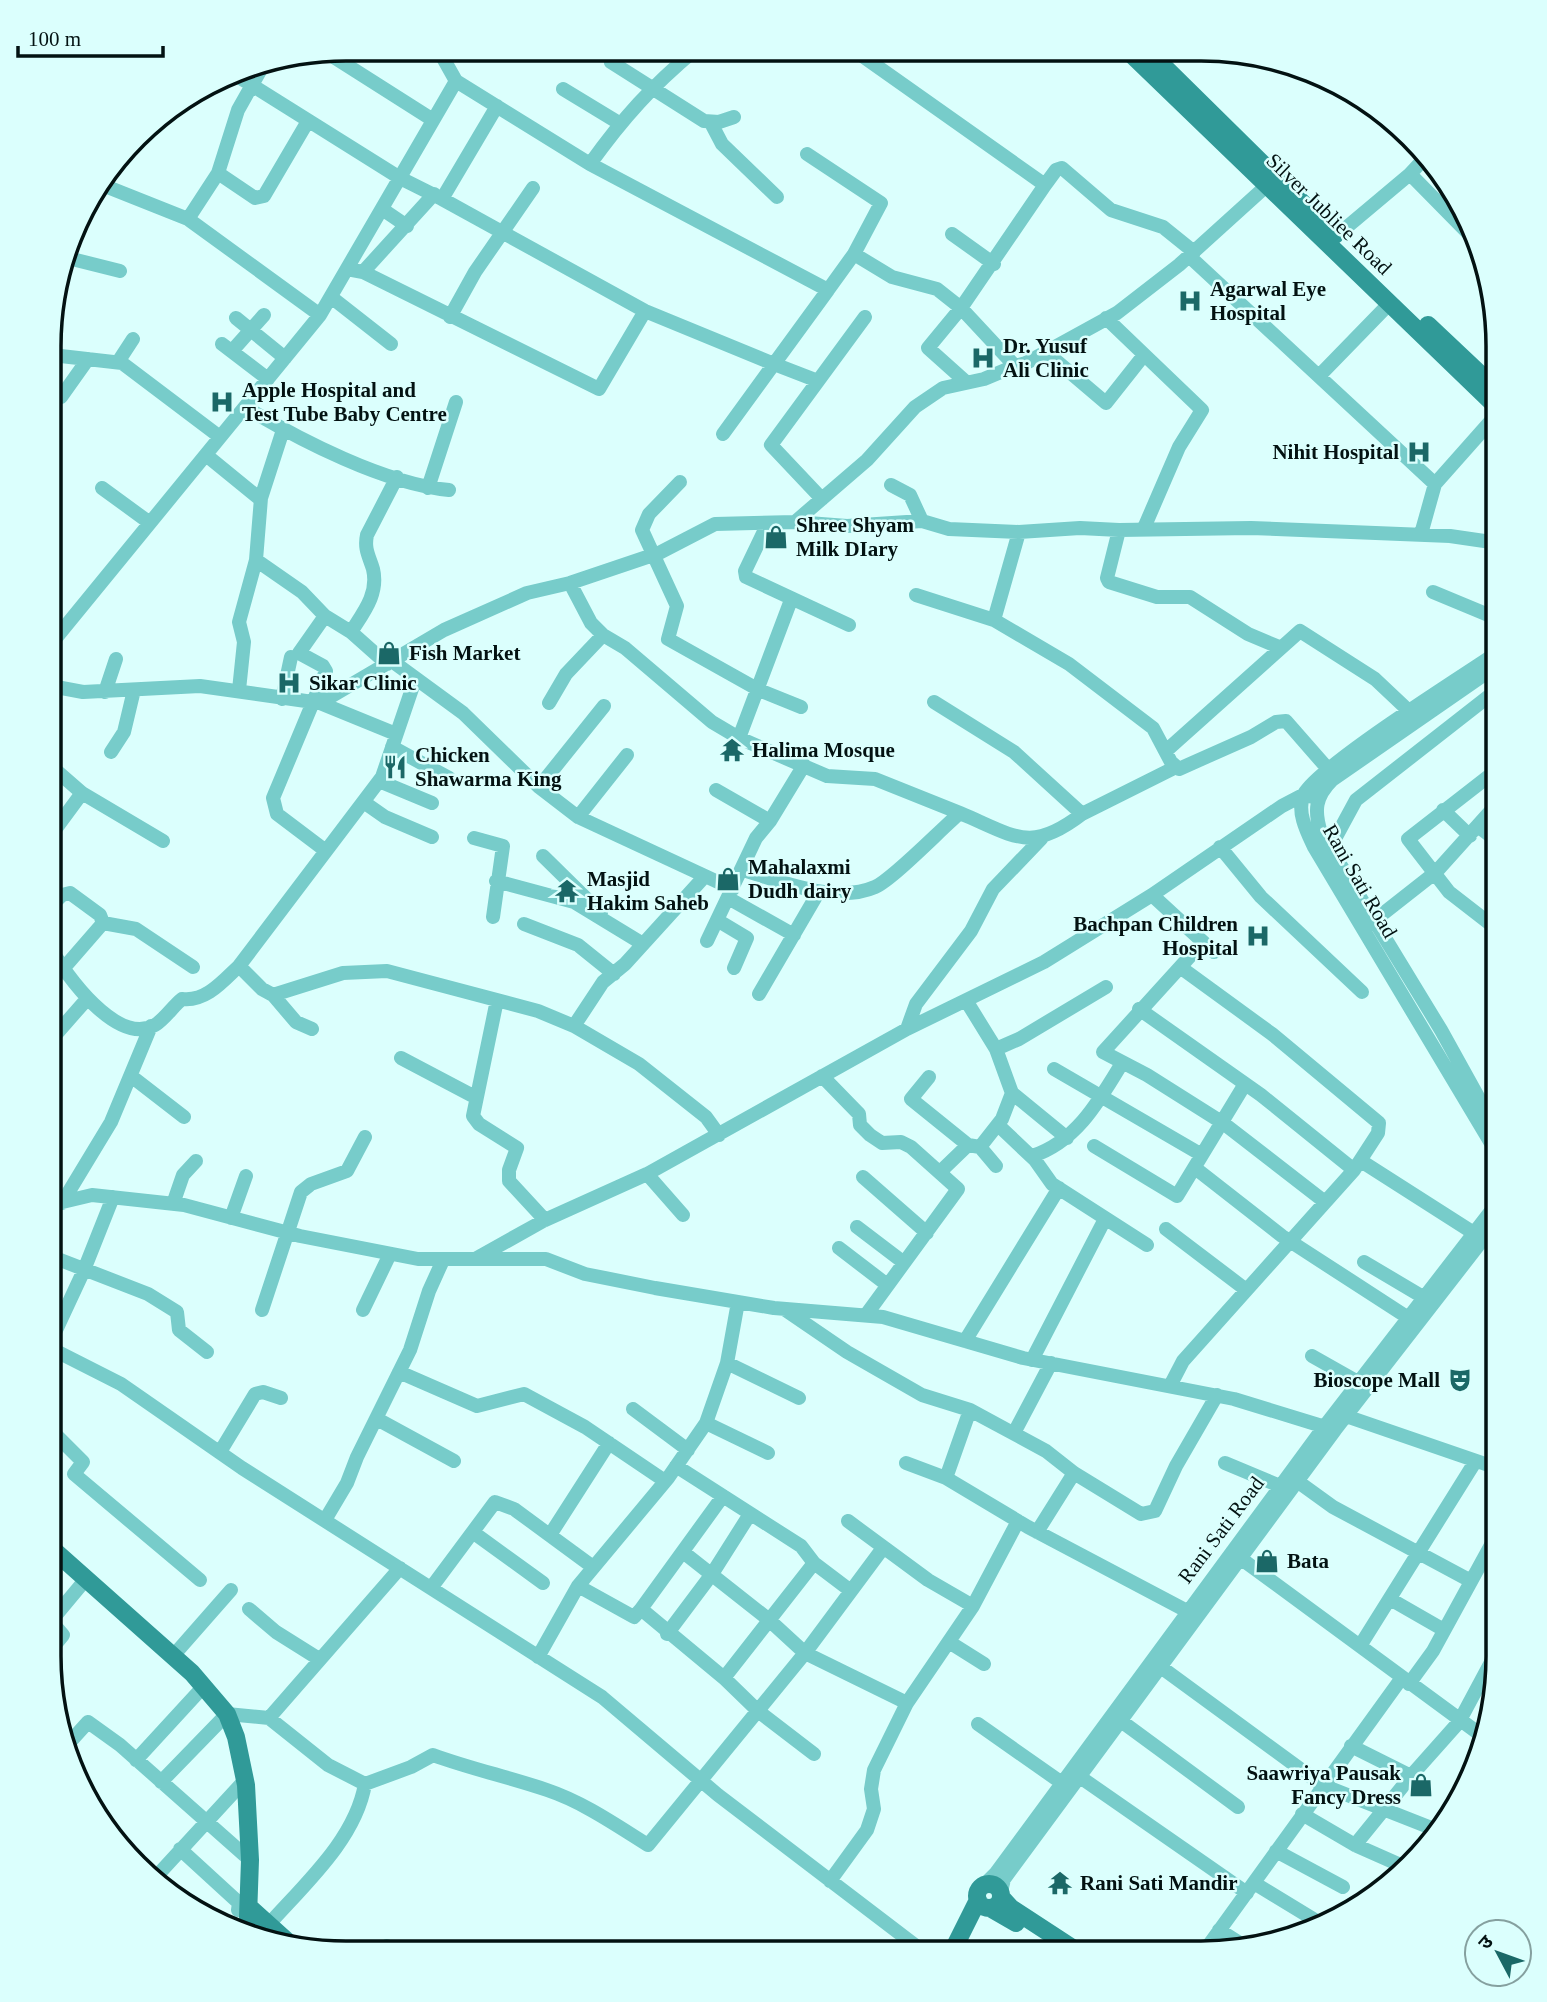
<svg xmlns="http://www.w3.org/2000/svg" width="1547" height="2002" viewBox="0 0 1547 2002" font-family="'Times New Roman','Noto Sans Devanagari',serif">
<rect width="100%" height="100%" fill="#dbfffd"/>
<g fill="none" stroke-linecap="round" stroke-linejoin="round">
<!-- minor -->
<path stroke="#77ccca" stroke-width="14" d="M438 49 456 81 590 164C623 118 652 86 695 50
M614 50 611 62 704 121 719 122 734 117
M326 52 433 120
M265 62 238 110 218 173 188 219 320 315 456 81
M234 74 400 178 442 199 497 106
M563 89 619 123
M711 123 722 144 777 197
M807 154 881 203 854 254
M218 173 255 198 264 196 308 121
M1410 174 1423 160
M100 184 188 219
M1045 185 1056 170 1062 168 1111 210 1163 227 1194 252
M442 199 645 311 774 364 828 290 590 164
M382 209 407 226
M952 234 994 264
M1329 242 1410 174 1472 237
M1189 256 1435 484 1421 534
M68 258 120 271
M347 269 363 272 599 389 645 311
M363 272 434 194
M828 290 854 254 892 277 937 289 961 308 1045 185 854 50
M331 297 391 344
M450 317 475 272 533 188
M236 318 285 358
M1106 318 1202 410 1179 447 1144 528
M222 344 268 379
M232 351 264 315
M1046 352 1106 403 1144 355
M52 355 122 363 220 437
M118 362 133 339
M1319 376 1389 304
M966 382 928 348 961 308 1015 366 1026 363 1117 313 1179 265 1273 180
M61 397 88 359
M245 407C300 440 385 484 449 490
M723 434 774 364 818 381
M206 455 260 499
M680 482 649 514 642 530 677 606 668 639 759 690 801 707
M1435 484 1498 413
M891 485 910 495 922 521
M102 488 150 523
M428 488 456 402
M822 499 771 445 865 317
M795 522 867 460 915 407 943 388 984 379 1015 366
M768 523 745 571 746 577 849 625
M1119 530 1107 578 1109 582 1157 597H1190L1248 634 1279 647
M256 560 302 592 325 616 351 632 387 664
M570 583 591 623 603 635 625 648 712 722 739 738 827 776 875 779 960 813
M1433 592 1498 619
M916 595 994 620 1069 664 1153 728 1171 762 1179 769 1251 737 1276 722 1286 721 1328 769
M325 616 299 653 323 666 326 671 273 798 277 814 326 851
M994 620 1019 532
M351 632C363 613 379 594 373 569 369 556 364 549 367 535L397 477
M51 644 320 315
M392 661 463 713 539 787 578 817 733 889
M51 686 83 692 200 686 320 703 444 630 527 593 570 583 659 553 715 524 795 522 847 526 922 521 949 529 1019 532 1080 528 1119 530 1251 528 1450 536 1498 543
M239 690 244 642 239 622 256 560 261 498 283 430
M105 692 116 659
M282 699 291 657
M934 702 1014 752 1082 814 1176 767
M320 703 396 734
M549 703 566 674 603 635
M51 710 54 720
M1497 727 1498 728
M739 738 791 600
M392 747 449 778
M1167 750 1300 631 1375 679 1410 712
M111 752 124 732 134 690
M51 766 82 793 163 841
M379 781 432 803
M539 787 604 706
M716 790 770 821
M365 803 385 817 432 837
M1443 810 1470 836
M578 817 627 755
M1478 826 1498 842
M51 835 82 793
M474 838 503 846 493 917
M1220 847 1261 897 1362 992
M1330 848 1356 800 1498 689
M543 856 601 913
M744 870C781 882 836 904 875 887 893 879 941 829 960 813 1015 836 1030 854 1082 814
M496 881 574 902 643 944
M1152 895 1214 952
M728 898 794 935
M50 907 62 895 70 893 100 915 103 923 63 969
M717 920 747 938 734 968
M103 923 136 929 193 967
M524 924 578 945 614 974
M1366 927 1436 872 1498 803
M1498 930 1449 892 1408 839 1498 769
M707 941 756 838 770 821 804 765
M1202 943 1103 1052 1147 1075 1223 1123 1325 1202
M50 947C65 974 117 1047 155 1025 165 1019 173 1006 182 999 206 1002 223 981 239 966L262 989 273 995 343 973 387 971 538 1011 574 1026 639 1064 706 1117 719 1135
M239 966 382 777 415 680
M759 994 818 893
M273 995 296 1022 312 1029
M497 1000 473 1116 479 1124 517 1148 509 1170V1181L545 1220
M967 1002 996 1049 1012 1093 1002 1119 980 1147
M1139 1009 1261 1095 1354 1170
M574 1026 603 982 625 964 705 876
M907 1029 916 1004 971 931 993 889 1041 839
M50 1041 87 999
M996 1049 1019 1039 1106 987
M401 1058 475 1097
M1054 1069 1202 1155
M131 1076 184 1117
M822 1076 859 1114 860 1125 870 1135 882 1143 901 1142 911 1147 958 1189 866 1315
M929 1077 911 1099 968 1145 980 1147 996 1166
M1012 1093 1067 1138
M998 1125 1035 1160 1052 1184 1147 1245
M1498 1133 1441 1030 1321 833C1314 811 1315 797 1332 780L1498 665
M1094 1146 1177 1196 1245 1084
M1498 1155 1314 847C1307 832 1297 813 1303 796 1312 770 1466 674 1498 652
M1032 1156C1076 1142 1099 1101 1122 1063
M1361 1161 1480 1237
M1195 1168 1282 1236 1407 1317
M940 1172 968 1145
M647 1174 683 1215
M863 1177 927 1233
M62 1203 111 1122 151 1026
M173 1204 183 1175 196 1161
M50 1205 92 1195 184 1205 300 1236 418 1259H475L545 1220 647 1174 907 1029 1044 962 1152 895 1282 806 1303 795 1318 798
M231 1218 246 1176
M857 1227 903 1262
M1166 1229 1245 1289
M839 1248 886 1284
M50 1256 148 1294 177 1312 179 1330 207 1352
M478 1259H546L585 1274 655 1288 774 1308 883 1317 1023 1358 1234 1399 1335 1430
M1364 1262 1423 1297
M784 1309 847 1352 922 1395 970 1410 1046 1451 1074 1473 1141 1514 1155 1511 1176 1466 1217 1395
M262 1310 301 1192 311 1184 347 1171 365 1137
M363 1310 390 1254
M965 1341 1059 1188
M50 1343 84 1270 113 1197
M50 1348 121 1384 242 1468 602 1697 718 1795 924 1952
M1312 1356 1358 1382
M1032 1360 1105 1219
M727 1363 799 1398
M399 1372 477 1406 524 1394 585 1427 665 1481
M1170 1386 1183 1361 1354 1170 1378 1133 1379 1123 1272 1034 1180 967
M633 1409 688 1450
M1337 1413 1497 1468
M377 1419 454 1461
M706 1423 768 1453
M49 1428 83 1462 74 1474 200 1580
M1014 1433 1051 1363
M220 1452 255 1394 263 1392 281 1398
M906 1463 946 1478 1028 1527 1187 1611
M1225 1463 1280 1486
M676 1466 801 1546 814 1563 851 1591
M946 1478 970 1410
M1297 1481 1333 1507 1471 1581
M723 1496 641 1609 724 1678 758 1711 814 1754
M325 1520 347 1483 357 1457 410 1350 429 1291 443 1260
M848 1521 928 1580 973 1606
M1037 1532 1074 1473
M474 1533 543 1583
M550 1535 609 1443
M683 1552 768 1619 805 1653 907 1703
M1232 1552 1485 1738
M49 1568 59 1555
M578 1586 634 1617 643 1607
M431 1588 495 1502 514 1509 593 1567
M1390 1599 1444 1630
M249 1609 276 1632 319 1659
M667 1634 712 1574 750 1514
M949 1642 984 1664
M1360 1646 1475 1462
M49 1652 63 1635 51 1621 86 1579
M173 1656 231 1590
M538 1657 578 1586 668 1478 706 1423 727 1363 738 1302
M1154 1662 1322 1785 1439 1831
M724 1678 814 1563
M1409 1684 1433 1651 1497 1534
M269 1718 400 1568
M1121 1721 1238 1807
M978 1724 1062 1783
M69 1743 88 1722 120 1745 250 1860
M1351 1746 1411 1776 1459 1722 1497 1651
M136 1760 204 1686
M1080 1777 1247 1893
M161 1782 227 1714 269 1718 328 1765 365 1784 411 1767 433 1755C471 1769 509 1777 547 1790 583 1802 616 1825 648 1845L805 1653 883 1548
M1302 1814 1355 1845 1407 1868
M1355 1845 1411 1776
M180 1849 239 1903 238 1910
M1276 1851 1343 1887
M154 1879 245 1780
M830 1881 867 1830 874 1809 871 1789 874 1770 907 1703 973 1606 1018 1521
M1254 1883 1323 1925
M983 1886 996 1873 1324 1427 1498 1202
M1001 1892 1004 1879 1335 1430 1498 1220
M1219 1930 1241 1944
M262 1932C300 1888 355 1842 365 1784
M383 1951 387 1946
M1203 1953 1401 1679"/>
<!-- major -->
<path stroke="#309a98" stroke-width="18" d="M1128 51 1498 408
M1148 51 1335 235
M1428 325 1498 391
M49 1546 192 1673 227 1714 236 1737 246 1785 250 1860 248 1917 258 1932
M977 1896a12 12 0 1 1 24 0a12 12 0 1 1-24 0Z
M1001 1897 1011 1908 1080 1953
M249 1907 289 1943
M990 1908 1016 1923
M952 1952 978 1900"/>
</g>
<!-- icons -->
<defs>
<g id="hospital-bare" transform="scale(1.89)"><path d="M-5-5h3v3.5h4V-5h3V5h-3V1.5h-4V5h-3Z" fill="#1b6867" stroke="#dbfffd" stroke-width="2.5" paint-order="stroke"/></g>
<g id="shop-bare" transform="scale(1.89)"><path d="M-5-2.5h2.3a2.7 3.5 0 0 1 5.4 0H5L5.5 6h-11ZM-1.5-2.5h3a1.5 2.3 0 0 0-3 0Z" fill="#1b6867" stroke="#dbfffd" stroke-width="2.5" paint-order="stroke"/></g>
<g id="temple-bare" transform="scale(1.89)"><path d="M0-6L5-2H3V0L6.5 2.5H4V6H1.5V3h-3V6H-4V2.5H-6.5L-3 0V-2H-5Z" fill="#1b6867" stroke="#dbfffd" stroke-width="2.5" paint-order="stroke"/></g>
<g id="restaurant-bare" transform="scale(1.89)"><path d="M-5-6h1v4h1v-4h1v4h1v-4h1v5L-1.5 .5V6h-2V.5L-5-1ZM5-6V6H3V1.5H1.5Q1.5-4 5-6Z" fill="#1b6867" stroke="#dbfffd" stroke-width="2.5" paint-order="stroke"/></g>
<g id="theatre-bare" transform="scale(1.89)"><path d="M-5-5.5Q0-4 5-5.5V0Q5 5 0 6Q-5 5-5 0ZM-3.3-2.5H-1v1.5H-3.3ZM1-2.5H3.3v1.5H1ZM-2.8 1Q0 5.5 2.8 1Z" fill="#1b6867" stroke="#dbfffd" stroke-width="2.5" paint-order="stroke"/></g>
</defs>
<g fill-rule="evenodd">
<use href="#hospital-bare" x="1190" y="301"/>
<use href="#hospital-bare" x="983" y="358"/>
<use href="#hospital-bare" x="222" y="402"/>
<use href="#hospital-bare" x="1419" y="452"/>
<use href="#shop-bare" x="776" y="537"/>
<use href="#shop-bare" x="389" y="653"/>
<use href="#hospital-bare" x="289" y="683"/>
<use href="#temple-bare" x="732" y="750"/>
<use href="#restaurant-bare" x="395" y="767"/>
<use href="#shop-bare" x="728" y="879"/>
<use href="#temple-bare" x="567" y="891"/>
<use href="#hospital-bare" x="1258" y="936"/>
<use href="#theatre-bare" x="1460" y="1380"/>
<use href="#shop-bare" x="1267" y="1561"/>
<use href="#shop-bare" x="1421" y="1785"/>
<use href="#temple-bare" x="1060" y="1883"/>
</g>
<g text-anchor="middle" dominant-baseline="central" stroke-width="5" stroke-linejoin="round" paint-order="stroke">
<!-- street labels -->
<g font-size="21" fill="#031212" stroke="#dbfffd">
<text transform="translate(1329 214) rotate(44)">Silver Jubliee Road</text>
<text transform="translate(1360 881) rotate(60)">Rani Sati Road</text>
<text transform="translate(1221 1530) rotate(-53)">Rani Sati Road</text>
</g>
<!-- poi labels -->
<g font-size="21" font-weight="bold" fill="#031212" stroke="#dbfffd" text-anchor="start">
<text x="1210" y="289">Agarwal Eye<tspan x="1210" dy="24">Hospital</tspan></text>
<text x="1003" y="346">Dr. Yusuf<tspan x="1003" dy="24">Ali Clinic</tspan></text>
<text x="242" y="390">Apple Hospital and<tspan x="242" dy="24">Test Tube Baby Centre</tspan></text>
<text x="1399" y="452" text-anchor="end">Nihit Hospital</text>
<text x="796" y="525">Shree Shyam<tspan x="796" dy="24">Milk DIary</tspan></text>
<text x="409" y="653">Fish Market</text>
<text x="309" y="683">Sikar Clinic</text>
<text x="752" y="750">Halima Mosque</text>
<text x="415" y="755">Chicken<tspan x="415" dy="24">Shawarma King</tspan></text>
<text x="748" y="867">Mahalaxmi<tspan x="748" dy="24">Dudh dairy</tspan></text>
<text x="587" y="879">Masjid<tspan x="587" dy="24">Hakim Saheb</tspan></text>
<text x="1238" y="924" text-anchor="end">Bachpan Children<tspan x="1238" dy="24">Hospital</tspan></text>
<text x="1440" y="1380" text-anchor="end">Bioscope Mall</text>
<text x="1287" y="1561">Bata</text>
<text x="1401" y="1773" text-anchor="end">Saawriya Pausak<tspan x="1401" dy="24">Fancy Dress</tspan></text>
<text x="1080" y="1883">Rani Sati Mandir</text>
</g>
</g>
<!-- crop -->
<path d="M0 0H1547V2002H0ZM346 61H1201A285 285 0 0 1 1486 346V1656A285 285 0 0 1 1201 1941H346A285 285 0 0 1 61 1656V346A285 285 0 0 1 346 61Z" fill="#dbfffd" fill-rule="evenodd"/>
<path fill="none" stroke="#031212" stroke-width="3.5" d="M346 61H1201A285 285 0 0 1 1486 346V1656A285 285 0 0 1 1201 1941H346A285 285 0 0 1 61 1656V346A285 285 0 0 1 346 61Z"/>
<!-- north arrow -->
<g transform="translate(1498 1953) rotate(311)"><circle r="33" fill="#dbfffd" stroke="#85a09f" stroke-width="2"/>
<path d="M0-5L12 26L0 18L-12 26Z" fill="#1b6867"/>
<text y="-10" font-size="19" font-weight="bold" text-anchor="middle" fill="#031212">उ</text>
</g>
<!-- scale -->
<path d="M18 46v10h145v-10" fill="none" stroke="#031212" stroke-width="3.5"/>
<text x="28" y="46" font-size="21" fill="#031212" stroke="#dbfffd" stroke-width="5" paint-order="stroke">100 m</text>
</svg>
